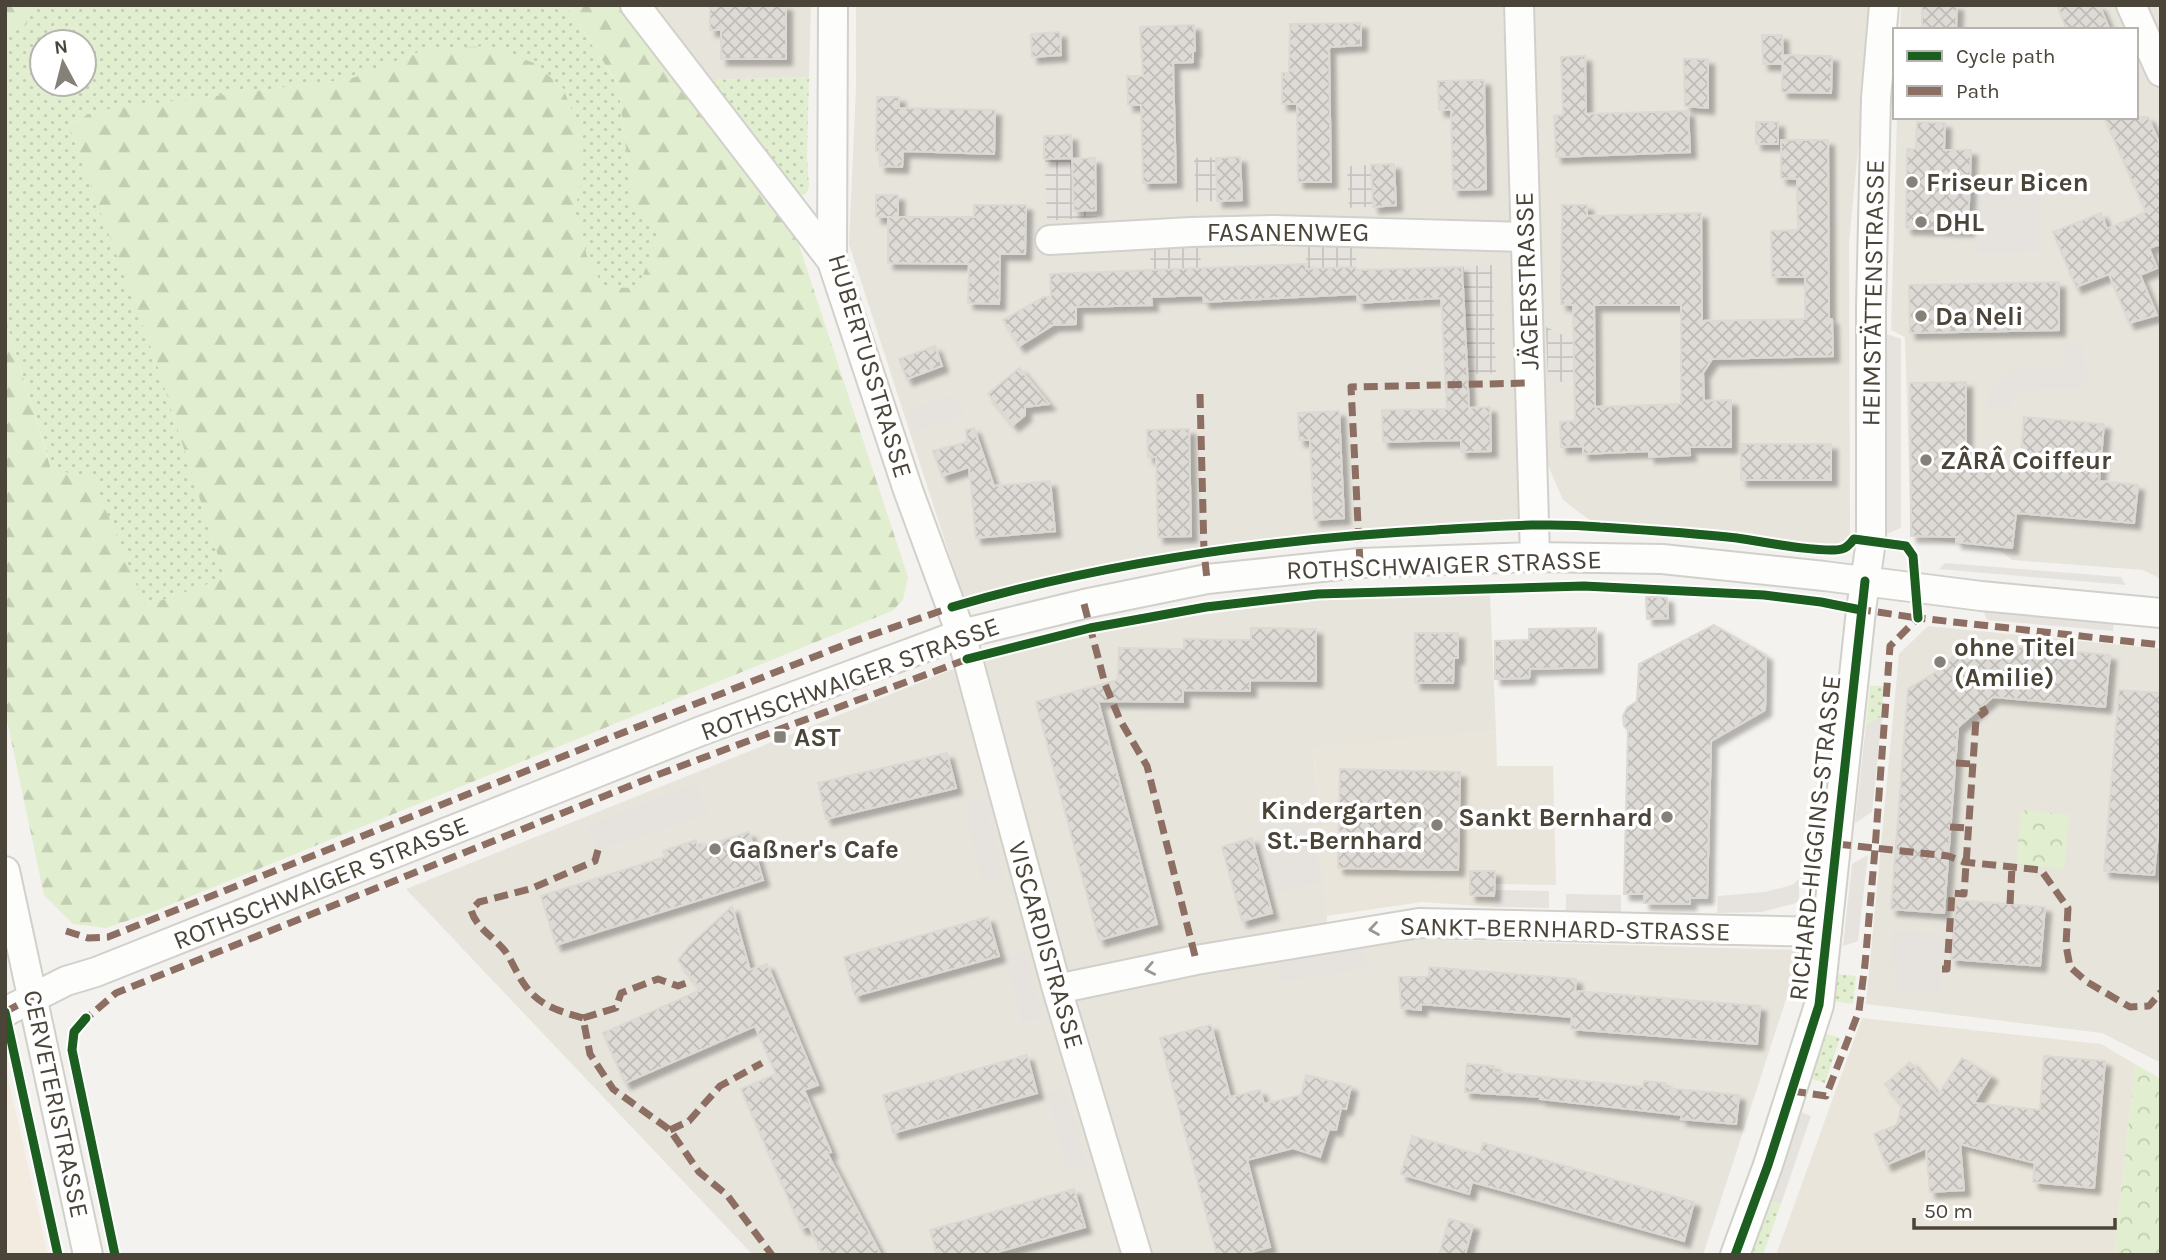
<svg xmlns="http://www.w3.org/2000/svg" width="2166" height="1260" viewBox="0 0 2166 1260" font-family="Karla,sans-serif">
<defs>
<pattern id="industrial-grid" width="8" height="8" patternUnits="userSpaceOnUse" patternTransform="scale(1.75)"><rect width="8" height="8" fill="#e6e2de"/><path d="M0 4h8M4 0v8" fill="none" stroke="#c7c3bf"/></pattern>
<pattern id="grass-dots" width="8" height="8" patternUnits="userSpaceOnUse" patternTransform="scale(1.75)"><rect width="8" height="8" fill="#e1eecf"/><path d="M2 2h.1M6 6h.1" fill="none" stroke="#c3cdb2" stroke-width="1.8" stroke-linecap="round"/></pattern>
<pattern id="forest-firs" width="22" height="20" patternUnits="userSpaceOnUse" patternTransform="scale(1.75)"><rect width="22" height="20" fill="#e1eecf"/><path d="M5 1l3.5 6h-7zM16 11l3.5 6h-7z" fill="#c3cdb2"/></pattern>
<pattern id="park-crowns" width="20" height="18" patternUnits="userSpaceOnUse" patternTransform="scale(1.75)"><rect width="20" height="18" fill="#e1eecf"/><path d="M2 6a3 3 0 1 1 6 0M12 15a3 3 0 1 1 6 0" fill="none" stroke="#c3cdb2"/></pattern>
<pattern id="building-cross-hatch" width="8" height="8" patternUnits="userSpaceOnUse" patternTransform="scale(1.75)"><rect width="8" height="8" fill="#dedbd6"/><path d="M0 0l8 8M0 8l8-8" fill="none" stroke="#c0bdb8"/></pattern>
<filter id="shadow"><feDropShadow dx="6" dy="6" stdDeviation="2" flood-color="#0004"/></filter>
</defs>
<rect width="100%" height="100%" fill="#f4f2ee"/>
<!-- residential -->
<path fill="#e7e4dc" d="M652 5H811L809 77 709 80Z
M856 5H1503L1521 529 1440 534 1327 535 1139 561 963 597 849 244 856 88Z
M1531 5H1872L1849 243 1850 538 1836 546 1592 522 1563 500 1548 465Z
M1901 5H2161V579L2143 570 2012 560 2001 551 1911 536 1905 337 1891 330 1897 117H2136V30H1900Z
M1490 594 1496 731 1313 748 1329 945 1408 939 1802 950 1703 1255H753L406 889 981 658 1152 622 1330 597Z
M1928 626 2161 649V1063L2102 1033 1866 1004 1899 654Z"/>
<!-- commercial -->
<path fill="#f3ebdf" d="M5 1064 48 1255H5Z"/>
<!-- industrial -->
<path fill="url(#industrial-grid)" d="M1071 135 1072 159 1095 158 1097 217 1047 221 1044 136Z
M1240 157 1242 200 1196 202 1194 158Z
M1394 164 1396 205 1349 208 1347 166Z
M1306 243 1356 244 1357 294 1307 296Z
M1200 245 1202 295 1152 297 1150 247Z
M1492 265 1496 373 1445 375 1440 268Z
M1546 327 1573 340H1594V381L1548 382Z"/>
<!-- education -->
<path fill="#eae5da" d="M1496 731 1497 766H1553L1556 885 1495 884 1494 907 1422 902 1326 916 1313 747Z
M1862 1018 2101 1044 2135 1064 2114 1255H1776Z"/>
<!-- grass -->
<path fill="url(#grass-dots)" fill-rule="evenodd" d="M29 5H566L618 85 633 205 661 231 638 288 603 287 587 256 574 210 583 179 427 49 350 79 96 111 69 124 156 361 225 578 145 607 93 479 52 470 5 318V37L27 24ZM42 42H84V84H42Z
M809 77 807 157 809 187 806 194 799 196 709 80Z
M1870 686H1884L1882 716 1866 725Z
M1838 974 1856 976 1853 1004 1834 1001Z
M1824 1033 1840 1038 1825 1083 1810 1078Z
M1765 1199 1781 1204 1763 1255H1746Z"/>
<!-- forest -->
<path fill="url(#forest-firs)" d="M5 5H29L27 24 5 37Z
M566 5H625L776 204 797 239 908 577 903 600 892 611 150 913 106 928 73 924 44 895 5 711V318L51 469 93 478 145 606 225 578 156 361 68 125 95 111 350 79 427 49 489 46 534 63 563 88 579 128 583 179 574 210 587 256 603 287 638 288 660 231 633 205 618 84Z"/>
<!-- park -->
<path fill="url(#park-crowns)" d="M2021 810 2069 815 2064 869 2016 864Z
M2135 1064 2161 1079V1255H2114Z"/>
<!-- parking -->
<path fill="#e6e3df" d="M1975 185H2041L2040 252 1974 253Z
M1887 334 1901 339V528L1886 534Z
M2062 343 2081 344 2088 377 2085 388 2041 389 2018 394 2008 409 1985 410 1991 389 2012 370 2063 366Z
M956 394 964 416 915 432 908 411Z
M1945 563 2121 577 2126 585 1939 569Z
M1983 610 2114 622 2113 631 1987 620Z
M1882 716 1872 812 1855 823 1866 725Z
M696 783 708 814 598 850 587 826Z
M985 799 1004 878 983 883 964 804Z
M1312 822 1320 882 1267 896 1252 839Z
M1868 855 1858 941 1843 946 1852 864Z
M1799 879V901L1793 904 1762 912 1717 913 1718 896 1765 892 1792 885Z
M1495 890 1549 891V908L1494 907Z
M1566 894 1621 895V912L1566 911Z
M1892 930 1944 934 1940 993 1895 991 1897 967 1890 966Z
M1363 948 1367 968 1280 982 1276 962Z
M1026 953 1042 1018 1021 1023 1005 958Z
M1066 1088 1087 1166 1067 1171 1046 1093Z
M1796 1110 1811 1116 1781 1204 1765 1199Z"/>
<!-- building -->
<path fill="url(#building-cross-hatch)" stroke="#dcd9d4" stroke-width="2" fill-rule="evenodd" filter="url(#shadow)" d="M710 5H786V59H721V30H710Z
M1922 5H1957L1956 29 1922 28Z
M2057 5H2099L2110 30H2067Z
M1361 23V45L1330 47 1329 50 1331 182H1298L1297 104H1282V73H1289L1290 24Z
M1194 25 1195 51H1193V62L1173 63 1176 182 1143 183 1141 105H1128L1127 76H1143L1140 27Z
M1060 32 1061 55 1032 57 1031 34Z
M1762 35H1782L1783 64H1763Z
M1783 55 1832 56 1831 93 1782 92Z
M1585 56 1586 114 1688 111 1690 152 1556 157 1554 116 1563 115 1561 57Z
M1684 59H1708V108L1685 106Z
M1484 80 1486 189 1453 190 1451 110H1439L1438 81Z
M877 97H899V108L995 110 994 154 903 151 902 167 880 166V151H876Z
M2104 117H2148L2161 147V244L2149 248 2157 268 2140 275 2157 315 2129 323 2109 274 2076 287 2053 232 2101 213 2107 229 2146 212Z
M1756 122H1778V144H1756Z
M1917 122 1945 123 1944 150H1971L1968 230 1906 228 1907 149H1916Z
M1071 135 1072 158 1044 159V136Z
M1781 140H1828L1829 319H1832L1833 356 1712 359 1703 373 1704 401 1731 400V447H1689L1690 455 1649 457V451L1583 454V446L1561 447 1560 422 1575 421 1573 305 1561 304 1562 205H1587V216L1701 213 1702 321 1805 319V277H1772L1771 231 1798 230 1797 179 1781 178ZM1594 305H1681V404L1595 407Z
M1240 157 1242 200 1217 201 1216 158Z
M1095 158 1096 210 1074 211 1072 159Z
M1394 164 1396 205 1373 207 1371 165Z
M876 195H898V217H876Z
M974 205H1026L1025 254H1000L999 304 968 303 969 264 888 263V217H974Z
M1306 264V269L1356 267V270L1462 267 1469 408 1490 407 1491 451 1461 452V440L1383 442 1382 410 1447 409 1441 298 1358 303 1357 294 1204 302 1203 295 1151 297 1152 305 1076 307V324L1053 325 1019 346 1003 320 1044 297H1051L1050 274Z
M2059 282V330L1910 333 1909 285Z
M935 346 942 366 907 379 899 359Z
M1019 368 1049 404 1025 407V415L1013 425 988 394Z
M1966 382V465L2020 469 2024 417 2104 424 2099 481 2138 485 2134 523 2016 513 2012 548 1956 542V537L1911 536 1910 383Z
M1339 411 1344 518 1314 520 1310 440H1299L1298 413Z
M974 428 994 486 1050 481 1055 531 976 538 969 467 942 476 933 451 967 442 966 430Z
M1189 429 1191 536 1158 537 1156 457H1148L1147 430Z
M1741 444H1831V480H1741Z
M1646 597H1667L1668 618 1647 619Z
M1714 625 1766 655 1765 710 1711 741 1707 898H1690V904L1644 903V894H1624L1628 730 1624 726 1623 716 1627 708 1637 701 1639 664Z
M1251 628 1316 629V681L1250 680V691L1183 690V702L1098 701 1157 924 1099 940 1036 702 1118 680 1119 648 1184 649V639L1251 640Z
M1596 628 1597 667 1530 669 1529 678 1495 679V641L1529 640V629Z
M1415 633H1458V658H1454L1453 683H1415Z
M1965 642 2110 655 2105 707 1993 697 1958 727 1944 913 1891 909 1908 689 1944 667Z
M2119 690 2161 693V802L2154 875 2104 871Z
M947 753 956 788 826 819 818 783Z
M1340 769 1460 772 1458 870 1338 868Z
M749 832 763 880 556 945 541 896 665 857 663 851 696 840 698 848Z
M1252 838 1272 913 1242 921 1222 847Z
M1470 871H1495L1494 896 1470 895Z
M1956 900 2045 907 2040 966 1951 959Z
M732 906 750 970 767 964 818 1085 804 1090 831 1152 827 1153 881 1255H823L809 1226 801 1228 741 1089 776 1074 755 1026 625 1083 603 1033 701 990 678 960 690 945Z
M988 917 999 956 855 996 844 957Z
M1429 967 1576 979 1575 991 1760 1006 1757 1044 1571 1029 1572 1017 1421 1004V1010L1401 1008 1399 977H1429Z
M1211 1025 1230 1097 1260 1090 1264 1104 1301 1095 1306 1075 1351 1086 1346 1109 1341 1108 1336 1130 1329 1129 1320 1157 1293 1148 1247 1160 1270 1247 1240 1255H1217L1160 1038Z
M1027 1055 1037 1093 893 1133 883 1095Z
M2044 1056 2105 1061 2094 1188 2033 1182 2035 1163 1960 1144 1964 1190 1930 1192 1926 1148 1886 1165 1874 1134 1897 1125 1902 1104 1885 1084 1910 1062 1938 1095 1962 1058 1991 1075 1974 1103 2040 1110Z
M1467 1064 1494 1066V1072L1643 1087 1644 1081 1665 1083V1088L1739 1095 1736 1124 1681 1119 1682 1115 1540 1099 1541 1097 1465 1092Z
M1412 1136 1480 1155 1483 1143 1694 1202 1684 1241 1472 1182 1469 1194 1401 1174Z
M1074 1189 1085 1227 987 1255H937L930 1230Z
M1449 1219 1473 1225 1465 1255H1439Z"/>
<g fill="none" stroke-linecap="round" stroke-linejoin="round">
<!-- minor casing -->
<g stroke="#d2d0cb" stroke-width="32">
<path id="minor" d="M635 5 832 261
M833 5 832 261 908 490 961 634 1057 989 1137 1255
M1519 5 1535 557
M2131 5 2161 72
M1050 240 1191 232 1275 230 1525 237
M5 871 88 1255
M1057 989 1196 960 1419 923 1827 932
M5 1012 66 981 96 972 701 731 961 634 1084 604 1207 579 1360 563 1535 557 1662 559 1824 576 1981 596 2161 613
M1735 1255 1768 1165 1819 1005 1861 610 1871 541V307L1876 98 1884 5"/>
</g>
<!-- minor -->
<use href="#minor" stroke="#fdfdfc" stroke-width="28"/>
<!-- quiet -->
<path stroke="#8d6e63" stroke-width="7" stroke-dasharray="14 7" stroke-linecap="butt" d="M1200 394 1204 552 1207 579
M1360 563 1351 387 1530 383
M1084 604 1105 684 1120 720 1147 766 1196 960
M1857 609 1918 618 1917 613
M1956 763 1972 764
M1950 827 1967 828
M1837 844 1948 856 1964 862 2041 870 2068 908 2066 945 2070 967 2087 982 2130 1007 2149 1006 2161 992
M598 850 595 861 530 889 479 902 471 910C476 928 494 937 505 951 512 961 517 974 524 984 539 1006 559 1011 583 1018L590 1054 613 1089 670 1130 699 1172 727 1195 772 1255
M2010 904 2012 867
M66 931 88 938 108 937 854 641 958 605
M1942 969H1947L1952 893 1964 894 1976 719 1985 712 1982 707
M5 1012 33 997
M583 1018 616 1008 621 993 658 979 678 986 686 983
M81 1023 116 993 657 775 973 657
M1792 1091 1826 1096 1859 1011 1865 964 1875 849 1890 646 1918 618 2161 645
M670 1130 689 1121 720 1086 762 1063"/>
<!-- cycleway casing -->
<g stroke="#fff" stroke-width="13">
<path id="cycleway" d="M952 607C1109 561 1273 539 1436 530 1491 527 1545 522 1600 527 1645 530 1691 533 1737 538 1758 541 1824 554 1842 549 1846 548 1851 543 1854 539L1906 546 1913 556 1918 618
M967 659 1090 628 1206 607 1318 594 1584 586 1764 595 1821 602 1861 610
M5 1012 58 1255
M86 1018 74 1032 72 1050 115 1255
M1735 1255 1768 1165 1819 1005 1865 581"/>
</g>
<!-- cycleway -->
<use href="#cycleway" stroke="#1b5e20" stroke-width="9"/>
</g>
<!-- one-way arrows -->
<defs><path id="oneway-chevron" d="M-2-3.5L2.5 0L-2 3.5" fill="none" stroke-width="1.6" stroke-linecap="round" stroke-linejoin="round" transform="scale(1.75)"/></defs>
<g stroke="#9b9791">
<use href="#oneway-chevron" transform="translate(1374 929) rotate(171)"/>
<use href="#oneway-chevron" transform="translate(1150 969) rotate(169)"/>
</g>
<!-- markers -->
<g fill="#868178" stroke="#fff" stroke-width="2.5">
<circle cx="1912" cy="182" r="7"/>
<circle cx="1921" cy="222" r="7"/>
<circle cx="1921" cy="316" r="7"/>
<circle cx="1926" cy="460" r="7"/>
<circle cx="1940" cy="662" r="7"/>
<rect x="773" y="730" width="14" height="14" rx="3.5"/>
<circle cx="1667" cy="817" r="7"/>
<circle cx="1437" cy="825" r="7"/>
<circle cx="715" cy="849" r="7"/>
</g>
<g text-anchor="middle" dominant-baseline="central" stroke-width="7" stroke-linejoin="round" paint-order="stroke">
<!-- poi labels -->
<g font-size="26" font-weight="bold" fill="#4b4439" stroke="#fff" text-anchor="start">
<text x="1926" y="182">Friseur Bicen</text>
<text x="1935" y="222">DHL</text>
<text x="1935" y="316">Da Neli</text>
<text x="1940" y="460">ZÂRÂ Coiffeur</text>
<text x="1954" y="647">ohne Titel<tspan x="1954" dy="30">(Amilie)</tspan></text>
<text x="794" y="737">AST</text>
<text x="1423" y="810" text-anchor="end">Kindergarten<tspan x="1423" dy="30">St.-Bernhard</tspan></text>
<text x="1653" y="817" text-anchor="end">Sankt Bernhard</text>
<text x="729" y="849">Gaßner's Cafe</text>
</g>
<!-- street labels -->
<g font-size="26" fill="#4b4439" stroke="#fff">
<text x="1288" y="232">FASANENWEG</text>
<text transform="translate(1527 281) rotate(-92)">JÄGERSTRASSE</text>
<text transform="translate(1873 293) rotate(-89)">HEIMSTÄTTENSTRASSE</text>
<text transform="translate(870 366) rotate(73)">HUBERTUSSTRASSE</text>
<text transform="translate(1444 565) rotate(-2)">ROTHSCHWAIGER STRASSE</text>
<text transform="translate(850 679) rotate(-20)">ROTHSCHWAIGER STRASSE</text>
<text transform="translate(1815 838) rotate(-84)">RICHARD-HIGGINS-STRASSE</text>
<text transform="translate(321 883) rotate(-22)">ROTHSCHWAIGER STRASSE</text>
<text transform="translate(1565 929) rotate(1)">SANKT-BERNHARD-STRASSE</text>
<text transform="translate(1046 945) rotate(74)">VISCARDISTRASSE</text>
<text transform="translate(56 1104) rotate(78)">CERVETERISTRASSE</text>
</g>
</g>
<!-- border -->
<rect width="2166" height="1260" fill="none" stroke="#4b4439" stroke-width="14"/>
<!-- legend -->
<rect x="1893" y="28" width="245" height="91" fill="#ffffff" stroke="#b7b4b0" stroke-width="2"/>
<rect x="1907" y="51" width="35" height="10" fill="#1b5e20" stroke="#b7b4b0" stroke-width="2"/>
<text x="1956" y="63" font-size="21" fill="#4b4439">Cycle path</text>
<rect x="1907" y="86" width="35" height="10" fill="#8d6e63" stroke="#b7b4b0" stroke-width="2"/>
<text x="1956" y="98" font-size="21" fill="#4b4439">Path</text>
<!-- north arrow -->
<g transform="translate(63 63) rotate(353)"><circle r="33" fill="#ffffff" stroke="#b7b4b0" stroke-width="2"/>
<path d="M0-5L12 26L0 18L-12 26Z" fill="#868178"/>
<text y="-10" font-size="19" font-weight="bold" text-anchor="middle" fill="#4b4439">N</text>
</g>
<!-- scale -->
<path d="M1914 1218v10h201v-10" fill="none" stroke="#4b4439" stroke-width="3.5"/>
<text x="1924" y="1218" font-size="21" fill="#4b4439" stroke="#ffffff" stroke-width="5" paint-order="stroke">50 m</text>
</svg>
